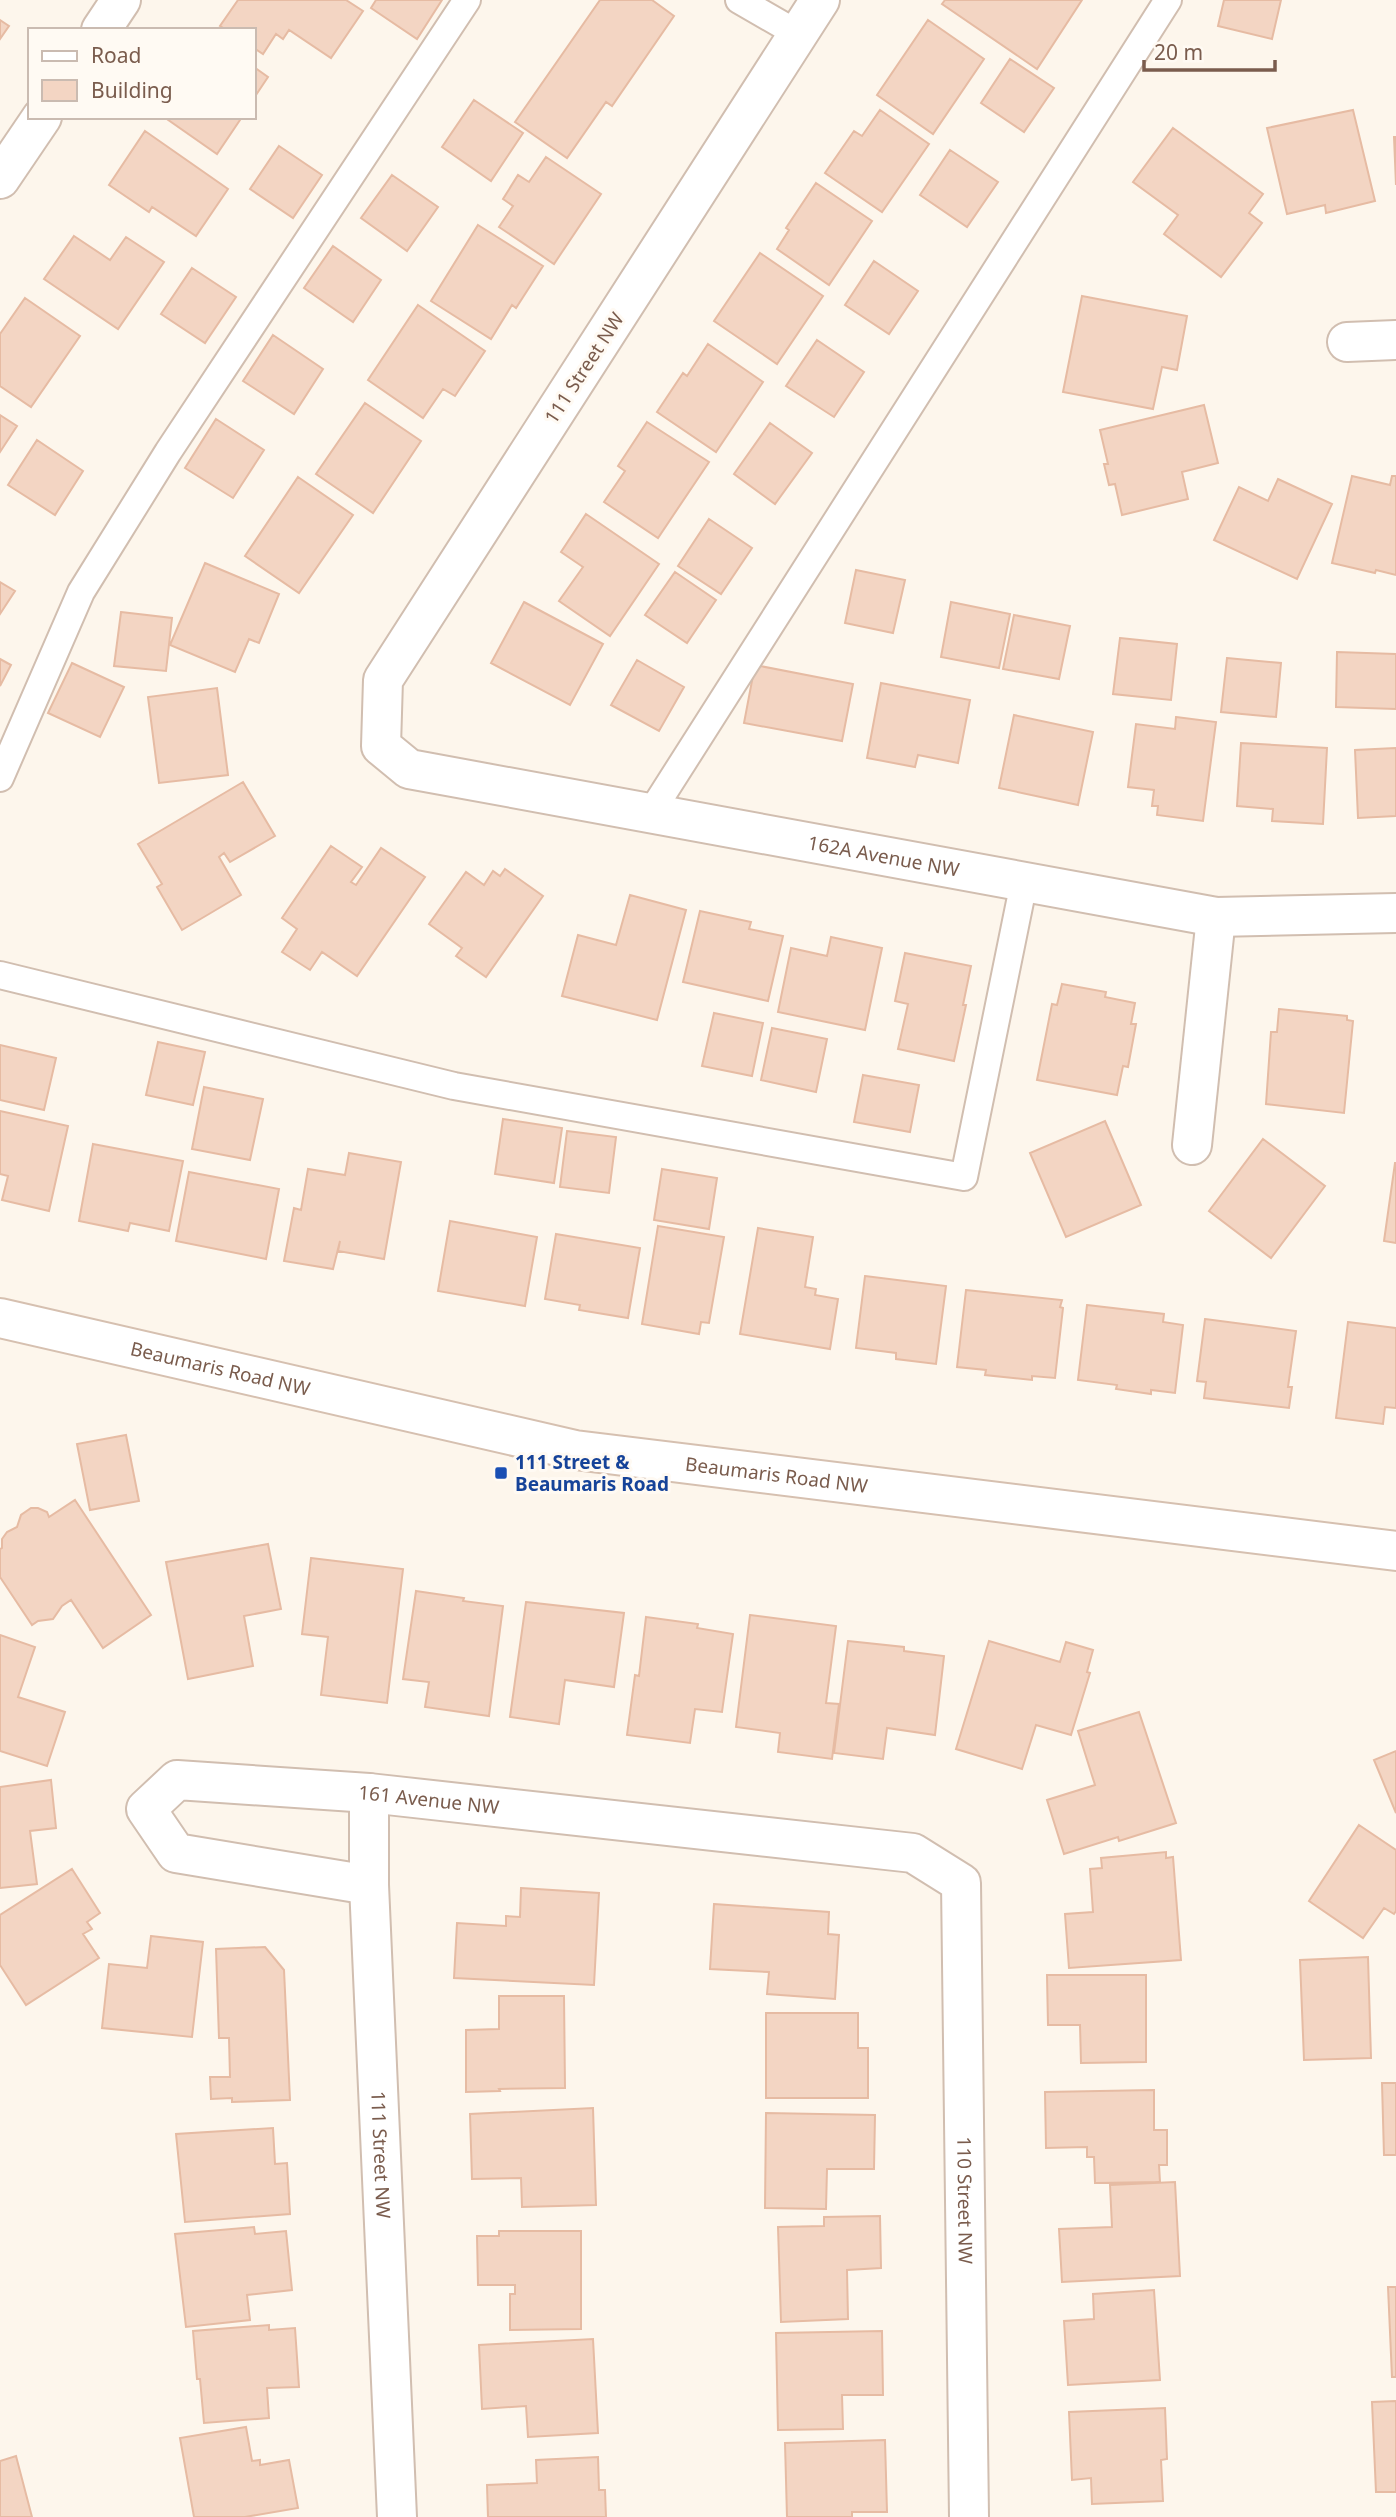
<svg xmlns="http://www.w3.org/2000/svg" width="1396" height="2517" viewBox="0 0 1396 2517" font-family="'Noto Sans',sans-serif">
<rect width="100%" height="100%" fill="#fdf6ec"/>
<!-- building -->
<path fill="#f3d5c3" stroke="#e6bba3" stroke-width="2" d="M238 0H346L363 11 331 58 289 30 283 39 276 34 263 54 254 48V30H227L220 26Z
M376 0H442L417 39 371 8Z
M600 0H652L674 16 612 106 606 102 567 158 515 122Z
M945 0H1082L1037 69 942 4Z
M1224 0H1281L1272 39 1218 26Z
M0 20 9 26 0 39Z
M928 20 984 59 933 134 877 95Z
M1010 59 1054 88 1024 132 981 103Z
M254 67 268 77 254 98Z
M474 100 523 133 491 181 442 147Z
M880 110 929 144 882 212 825 173 854 131 862 136Z
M1353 110 1375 201 1326 213 1325 205 1287 214 1267 128Z
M164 117H242L217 154Z
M1173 128 1263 194 1249 213 1262 223 1221 277 1164 234 1178 215 1133 182Z
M145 131 228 189 196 236 152 207 149 212 109 185Z
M1394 137H1396V185Z
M279 146 322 175 293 218 250 189Z
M950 150 998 182 967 227 920 195Z
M546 157 601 194 554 264 499 227 513 206 503 199 518 175 529 182Z
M392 175 438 207 407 251 361 218Z
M816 183 872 221 829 285 777 249 789 230 786 228Z
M478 225 543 266 516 308 512 305 491 339 431 301Z
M74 236 110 260 126 237 164 262 118 329 44 279Z
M333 246 381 280 353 322 304 288Z
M760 253 823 296 777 364 714 321Z
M874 261 918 291 889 334 845 305Z
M192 268 236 297 205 343 161 314Z
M1082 296 1187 316 1177 370 1162 367 1153 409 1063 392Z
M25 298 80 336 31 407 0 386V334Z
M418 305 485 351 455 396 443 389 423 418 368 380Z
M273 335 323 369 294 414 243 381Z
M817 340 864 372 834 417 786 386Z
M708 344 763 382 716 452 657 412 683 373 687 376Z
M365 403 421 441 373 513 316 474Z
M1204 405 1218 463 1182 472 1188 499 1122 515 1115 484 1109 485 1104 464H1108L1100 430Z
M0 415 17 426 0 452Z
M216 419 264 450 233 498 185 468Z
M647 422 709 462 658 538 604 502 625 471 618 466Z
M770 423 812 453 775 504 734 474Z
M37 440 83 471 55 515 8 485Z
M1352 476 1390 485 1392 476H1396V575L1376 570 1375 573 1332 563Z
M298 477 353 515 299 593 245 556Z
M1278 479 1332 504 1297 579 1214 540 1239 487 1268 501Z
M586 514 659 564 610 636 559 601 583 567 561 552Z
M709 519 752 548 721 594 678 566Z
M205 563 279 594 259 643 249 639 235 672 170 645Z
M856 570 905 580 893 633 845 623Z
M675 572 716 600 687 643 645 615Z
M0 582 15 591 0 614Z
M524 602 603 644 570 705 491 663Z
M951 602 1010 614 999 668 941 657Z
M121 612 172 618 166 671 114 666Z
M1014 615 1070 626 1059 679 1003 669Z
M1120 638 1177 644 1171 700 1113 694Z
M1337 652 1396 654V709L1336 707Z
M1227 658 1281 663 1276 717 1221 712Z
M0 659 11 665 0 686Z
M637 660 684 687 659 731 611 705Z
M72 663 124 687 100 737 48 713Z
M755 665 853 684 842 741 744 723Z
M881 683 970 700 958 763 918 755 915 767 867 758Z
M217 688 228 775 159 783 148 697Z
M1014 715 1093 732 1078 805 999 788Z
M1176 717 1216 722 1203 821 1157 815 1158 806H1152L1154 790 1128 787 1136 724 1175 729Z
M1241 743 1327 748 1323 824 1272 821 1273 809 1237 806Z
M1396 748V816L1358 818 1355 750Z
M243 782 275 836 230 862 224 853 219 857 241 895 182 930 157 887 162 884 138 844Z
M331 846 362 867 351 882 356 885 381 848 425 877 357 976 322 952 310 970 282 952 297 929 282 918Z
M505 869 543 896 486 977 456 956 462 948 429 924 466 872 484 885 493 871 500 876Z
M630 895 686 910 657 1020 562 996 578 935 616 945Z
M700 911 751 922 749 929 783 936 768 1001 683 982Z
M831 937 882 948 865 1030 778 1012 791 948 827 956Z
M905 953 971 966 963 1005H966L954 1061 898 1049 908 1004 895 1001Z
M1062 984 1106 992 1105 997 1135 1003 1131 1024H1136L1128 1067 1123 1066 1117 1095 1037 1080 1052 1004 1057 1005Z
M1279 1009 1347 1016V1020L1353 1021 1344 1113 1266 1104 1271 1032H1277Z
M714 1013 763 1023 752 1076 702 1066Z
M772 1028 827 1039 816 1092 761 1080Z
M158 1042 205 1052 193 1105 146 1095Z
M0 1045 56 1058 44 1110 0 1100Z
M863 1075 919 1085 910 1132 854 1122Z
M204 1087 263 1099 250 1160 192 1149Z
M0 1111 68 1126 49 1211 2 1200 8 1176 0 1174Z
M503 1119 562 1128 554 1183 495 1174Z
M1105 1121 1141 1205 1066 1237 1030 1153Z
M567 1131 616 1137 609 1193 560 1187Z
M1263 1139 1325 1186 1271 1258 1209 1211Z
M93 1144 183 1161 169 1231 130 1223 128 1231 79 1221Z
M349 1153 401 1162 384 1259 338 1251 340 1241 333 1269 284 1261 294 1208 301 1210 308 1169 345 1175Z
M1395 1163H1396V1243L1384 1241Z
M662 1169 717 1178 709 1229 654 1220Z
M189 1172 279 1189 266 1259 176 1241Z
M450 1221 537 1237 525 1306 438 1291Z
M658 1226 724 1237 709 1323 701 1322 699 1334 642 1324Z
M758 1228 813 1237 805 1287 816 1289 815 1295 838 1299 830 1349 740 1334Z
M556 1234 640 1248 628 1318 579 1310 580 1305 545 1299Z
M865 1276 946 1286 936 1364 896 1359V1353L856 1348Z
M966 1290 1062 1300 1060 1307 1063 1308 1055 1378 1032 1376V1380L985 1375 986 1370 957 1367Z
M1087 1305 1164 1314 1163 1322 1183 1325 1175 1393 1151 1390V1394L1116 1389 1117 1385 1078 1380Z
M1205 1319 1296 1331 1288 1387H1292L1289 1408 1204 1398 1206 1382 1197 1381Z
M1348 1322 1396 1328V1408L1385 1407 1383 1424 1336 1418Z
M126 1435 139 1501 90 1510 77 1444Z
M75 1500 151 1615 103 1648 71 1600 62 1606 53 1619 38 1621 32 1625 0 1577V1549L2 1548V1539L7 1532 17 1527 21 1515 31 1508H38L47 1512 49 1517Z
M268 1544 281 1609 244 1616 253 1666 188 1679 166 1562Z
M311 1558 403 1569 387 1703 321 1695 328 1637 302 1634Z
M416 1591 464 1598 463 1601 503 1606 489 1716 425 1707 429 1682 403 1679Z
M526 1602 624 1613 614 1687 565 1680 559 1724 510 1717Z
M750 1615 836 1626 826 1703 839 1704 832 1759 778 1752 780 1733 736 1727Z
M646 1617 698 1624 697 1628 733 1634 722 1712 695 1709 690 1743 627 1735 635 1675 639 1676Z
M0 1635 35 1647 18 1697 65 1712 47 1766 0 1751Z
M848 1641 904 1647V1651L944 1656 935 1735 887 1728 883 1759 834 1753Z
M989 1641 1060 1662 1066 1642 1093 1650 1087 1672 1090 1673 1071 1735 1036 1725 1022 1769 956 1749Z
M1139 1712 1176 1823 1119 1841 1118 1837 1064 1854 1047 1800 1095 1785 1078 1731Z
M1396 1751V1813L1374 1760Z
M51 1780 56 1828 30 1831 37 1884 0 1888V1787Z
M1359 1825 1396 1850V1911L1394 1914 1384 1908 1363 1938 1309 1901Z
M1166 1852V1858L1173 1857 1181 1960 1069 1968 1065 1914 1093 1912 1090 1869 1102 1868 1101 1858Z
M72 1869 100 1913 87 1922 92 1929 83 1934 99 1958 26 2005 0 1965V1915Z
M521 1888 599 1893 594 1985 454 1978 457 1923 506 1926V1916L520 1917Z
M714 1904 829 1912 828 1934 839 1935 835 1999 767 1994 769 1972 710 1969Z
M151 1936 203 1942 192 2037 102 2028 109 1964 147 1968Z
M265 1947 284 1970 290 2100 232 2102V2098L211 2099 210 2077H230L229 2038H219L216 1949Z
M1368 1957 1371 2058 1304 2060 1300 1960Z
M1047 1975H1146V2062L1081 2063 1080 2025H1048Z
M499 1996H564L565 2088 499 2089 500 2091 466 2092V2030L499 2029Z
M766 2013H858V2048H868V2098H766Z
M1382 2083H1396V2155H1384Z
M1154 2090V2130H1167V2165H1159L1160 2182 1095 2183 1094 2157H1087V2147L1046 2148 1045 2092Z
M593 2108 596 2205 522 2207 521 2178 472 2179 470 2114Z
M766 2113 875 2115 874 2169H827L826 2209 765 2208Z
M273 2128 275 2164 287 2163 290 2214 185 2222 176 2134Z
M1175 2182 1180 2276 1062 2282 1059 2229 1112 2227 1110 2185Z
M880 2216 881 2268 847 2270 848 2319 781 2322 778 2227 824 2226V2217Z
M254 2227 255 2234 286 2231 292 2290 247 2295 250 2320 186 2327 175 2234Z
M499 2231H581V2329L510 2330V2294H515V2285H478L477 2236H499Z
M1388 2287H1396V2377H1392Z
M1154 2290 1160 2380 1068 2385 1064 2321 1094 2319 1093 2294Z
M269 2325V2330L295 2328 299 2387 267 2388 269 2418 204 2423 200 2379H197L193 2331Z
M882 2331 883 2395H842L843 2429 778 2430 776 2333Z
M593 2339 598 2433 528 2437 526 2406 482 2409 479 2345Z
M1396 2401V2492H1376L1372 2402Z
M1165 2408 1167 2459 1161 2460 1163 2501 1092 2504 1091 2478 1072 2480 1069 2412Z
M246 2427 252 2461 260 2460V2465L289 2460 298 2508 245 2517H194L180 2438Z
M885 2440 887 2512H852V2517H787L785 2443Z
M16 2456 32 2517H0V2461Z
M598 2457 599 2490H605L606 2517H488L487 2485 537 2483 536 2460Z"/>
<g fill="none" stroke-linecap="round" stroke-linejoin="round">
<!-- lane casing -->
<g stroke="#d1beb0" stroke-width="30">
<path id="lane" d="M739 0 798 34
M0 778 81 592 168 452 467 0
M650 814 1168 0
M0 975 454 1086 964 1177 1024 882"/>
</g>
<!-- street casing -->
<g stroke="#d1beb0" stroke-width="42">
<g id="street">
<path id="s1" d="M820 0 383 680 381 746 409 769 1216 917 1396 913"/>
<path d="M101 30 121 0"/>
<path d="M0 179 42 117"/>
<path d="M1347 342 1396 340"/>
<path d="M1192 1145 1216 917"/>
<path id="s2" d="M369 1793V1885L397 2517"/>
<path id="s3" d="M369 1885 176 1853 146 1809 177 1780 369 1793 913 1853 961 1883 969 2517"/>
</g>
</g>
<!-- secondary casing -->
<g stroke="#d6c0b0" stroke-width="42">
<g id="secondary">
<path id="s4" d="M0 1318 575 1450 1396 1551"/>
</g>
</g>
<!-- lane -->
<use href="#lane" stroke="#fff" stroke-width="26"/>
<!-- street -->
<use href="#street" stroke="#fff" stroke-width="38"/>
<!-- secondary -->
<use href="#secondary" stroke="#fff" stroke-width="38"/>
</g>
<!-- markers -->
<rect fill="#1a4fb4" stroke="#fffaf3" stroke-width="2.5" x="494" y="1466" width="14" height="14" rx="3.5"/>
<g text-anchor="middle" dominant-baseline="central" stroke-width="6" stroke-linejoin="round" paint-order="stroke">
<!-- street labels -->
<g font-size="19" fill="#7a5c4d" stroke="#fffaf3">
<text transform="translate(584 368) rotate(-57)">111 Street NW</text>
<text stroke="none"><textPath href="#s1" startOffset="1393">162A Avenue NW</textPath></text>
<text stroke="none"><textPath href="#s4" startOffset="226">Beaumaris Road NW</textPath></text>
<text stroke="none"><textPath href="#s4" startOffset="793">Beaumaris Road NW</textPath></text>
<text stroke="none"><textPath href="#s3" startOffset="544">161 Avenue NW</textPath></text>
<text stroke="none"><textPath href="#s2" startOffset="362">111 Street NW</textPath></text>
<text stroke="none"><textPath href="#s3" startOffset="1405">110 Street NW</textPath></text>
</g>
<!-- transit labels -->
<g font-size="19" font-weight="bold" fill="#164399" stroke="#fffaf3" text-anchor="start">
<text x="515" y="1462">111 Street &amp;<tspan x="515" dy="22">Beaumaris Road</tspan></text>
</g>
</g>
<!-- legend -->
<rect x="28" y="28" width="228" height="91" fill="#fffaf3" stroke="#cabbb1" stroke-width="2"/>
<rect x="42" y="51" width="35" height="10" fill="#ffffff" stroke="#cabbb1" stroke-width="2"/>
<text x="91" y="63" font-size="21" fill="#7a5c4d">Road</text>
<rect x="42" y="80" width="35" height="21" fill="#f3d5c3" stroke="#cabbb1" stroke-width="2"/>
<text x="91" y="98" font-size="21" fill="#7a5c4d">Building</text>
<!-- scale -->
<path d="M1144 60v10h131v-10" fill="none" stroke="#7a5c4d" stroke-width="3.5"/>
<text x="1154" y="60" font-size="21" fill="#7a5c4d" stroke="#fffaf3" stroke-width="5" paint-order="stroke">20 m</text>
</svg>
